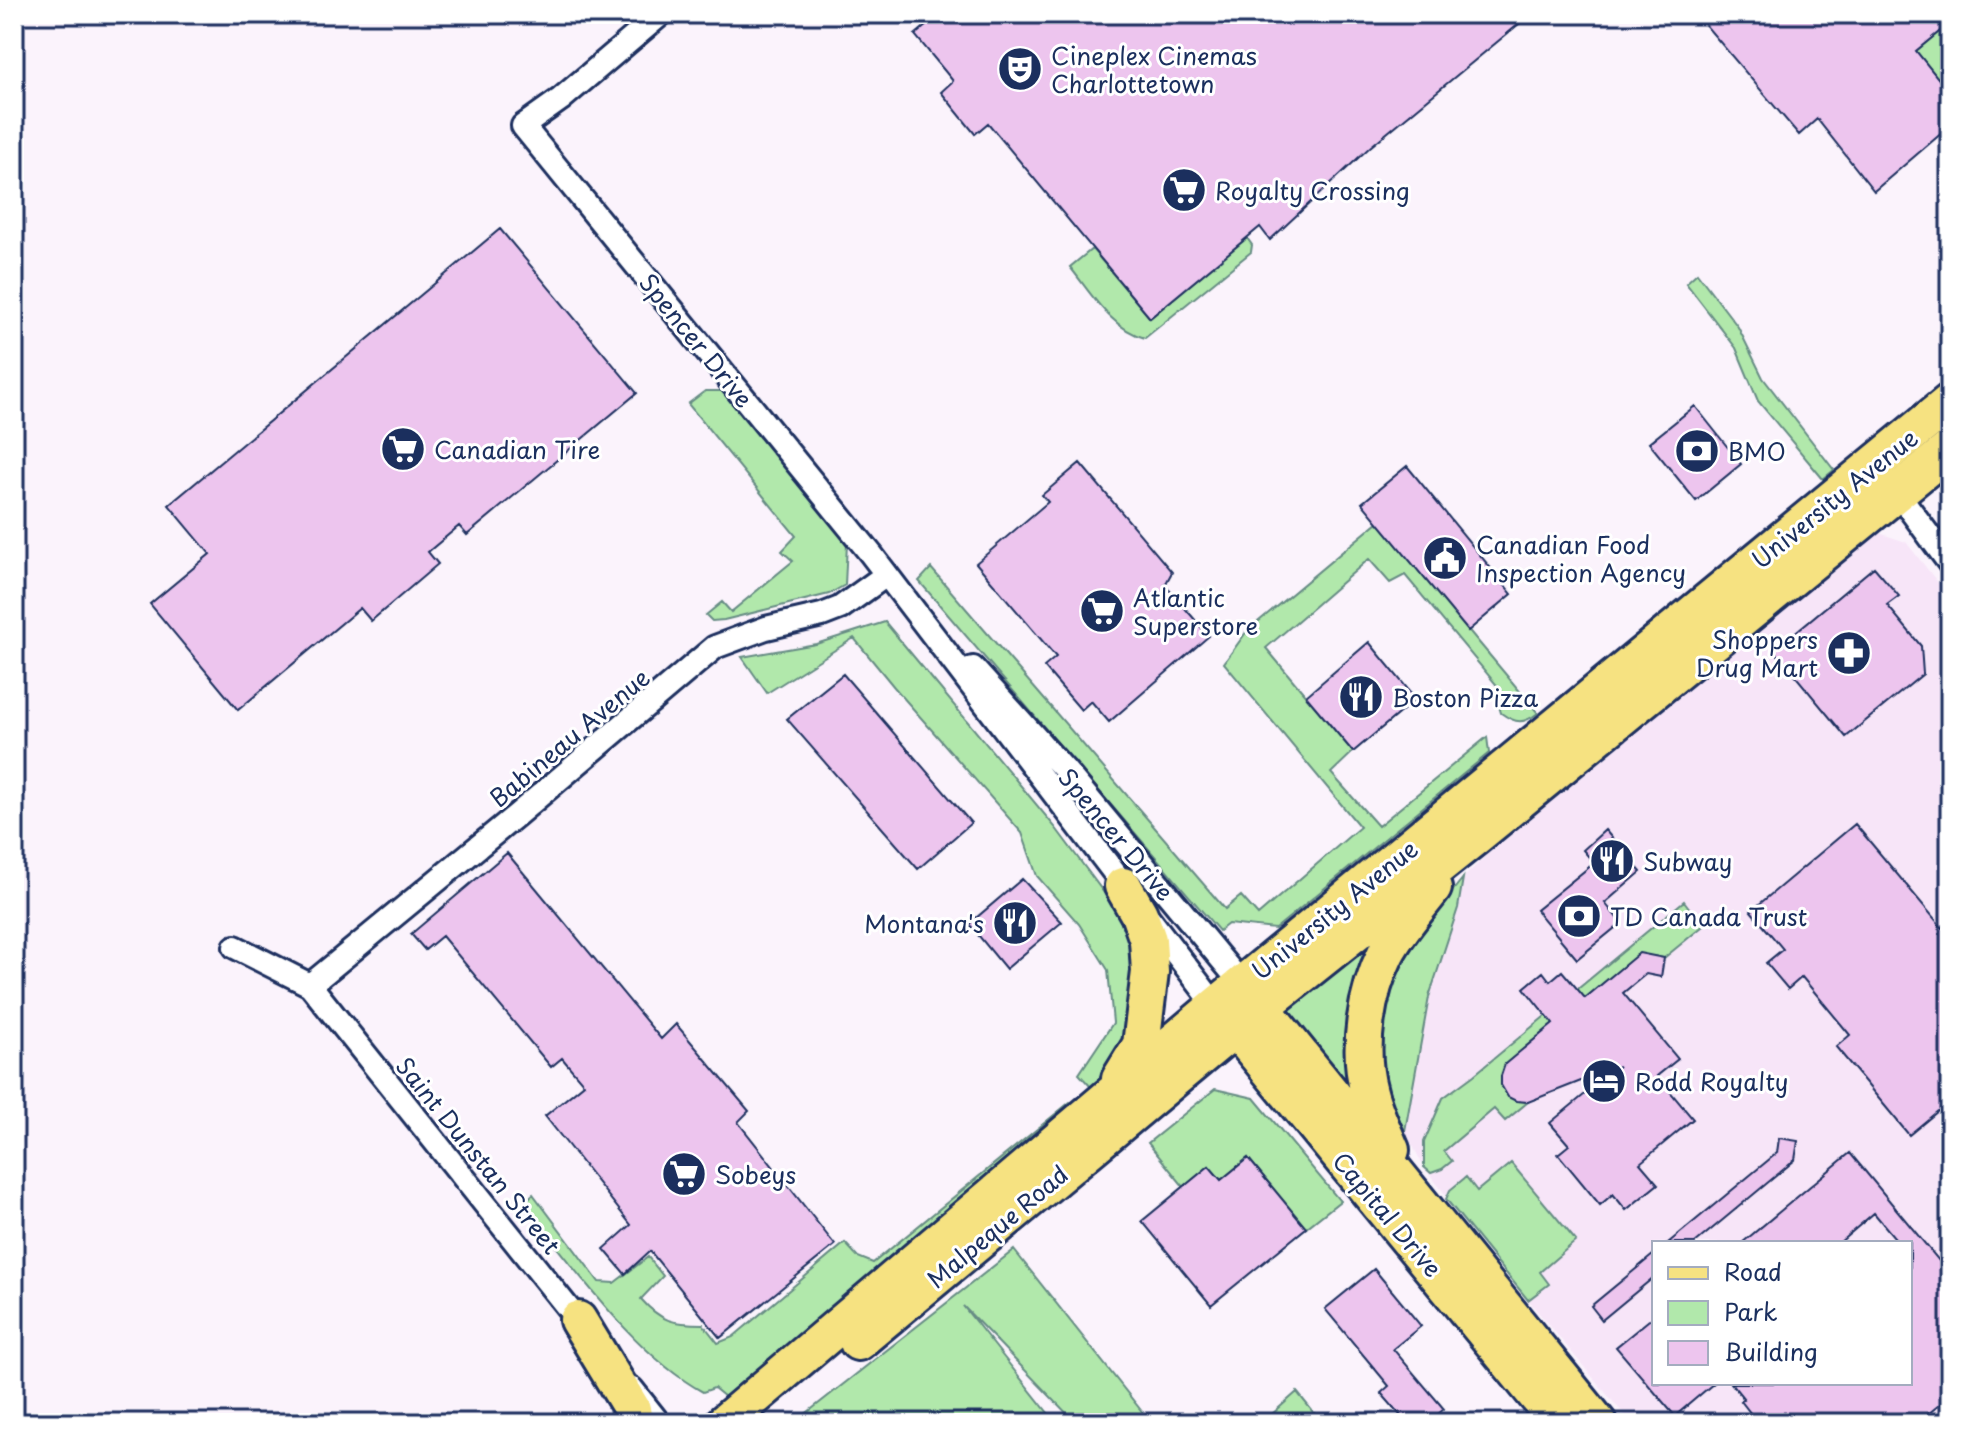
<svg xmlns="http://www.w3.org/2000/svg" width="1964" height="1437" viewBox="0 0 1964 1437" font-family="'Playpen Sans',sans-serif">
<rect width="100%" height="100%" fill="#fbf3fc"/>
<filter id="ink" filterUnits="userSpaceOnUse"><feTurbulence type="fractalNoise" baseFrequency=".0125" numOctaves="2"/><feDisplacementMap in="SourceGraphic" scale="16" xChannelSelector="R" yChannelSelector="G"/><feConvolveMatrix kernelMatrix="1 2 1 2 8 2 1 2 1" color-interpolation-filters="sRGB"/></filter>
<g filter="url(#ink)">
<!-- built -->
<path fill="#f7e5f8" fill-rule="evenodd" d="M1879 533 1906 542 1950 598V1423H1631L1528 1300 1424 1167 1405 1131 1429 997 1458 908 1463 878 1489 853ZM1654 1243H1910V1383H1654Z"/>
<!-- green -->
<path fill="#b1e8ab" stroke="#668c84" stroke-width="2" d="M1950 23V93L1916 51Z
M1247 238 1252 245 1251 252 1145 338C1111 329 1091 293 1070 267L1092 249 1150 318Z
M1697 273 1738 327 1763 378 1834 470 1823 479 1758 401 1736 348 1686 283Z
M705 391H722L847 543 845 585 829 594 724 620 712 621 706 615 722 602 731 612 793 561 782 551 796 536 688 404Z
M1378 522 1538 713C1524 724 1516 724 1501 713L1499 706 1505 695 1405 575 1390 583 1369 559 1266 648 1353 752 1331 773 1378 826 1487 737 1489 753 1275 929 1228 924 1219 931 919 581 931 568 1225 909 1241 896 1258 915 1360 827 1224 663 1247 631Z
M885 622 1055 827 1127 924 1136 968 1121 1061 1091 1087 1079 1074 1113 1023 1108 970 1079 924 1037 876 1022 833 894 687 854 638 767 693 742 657 816 644Z
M1463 878 1458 908 1429 997 1405 1131C1379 1082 1369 1020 1397 969 1414 936 1440 907 1463 878Z
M1684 901 1703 926 1664 958 1639 954 1505 1064 1501 1086C1509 1097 1513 1101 1528 1102L1505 1121 1494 1109 1444 1151 1452 1161 1442 1169 1431 1173 1424 1167V1142L1443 1098 1474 1075Z
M1386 926 1359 1108 1283 1012Z
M1215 1089 1254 1098 1340 1201 1306 1228 1248 1158 1221 1180 1209 1166 1184 1187 1148 1143Z
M1070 1102 1075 1106 830 1316 725 1397 714 1388 703 1392C633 1354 573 1265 522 1204L533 1194 599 1282 614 1283 648 1257 663 1276 641 1299C661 1322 674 1324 703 1324L718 1343 733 1337 845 1243 858 1257 873 1263Z
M1511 1163 1576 1241 1540 1272 1549 1284 1528 1300 1446 1199 1450 1190 1466 1177 1477 1191Z
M1014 1250 1151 1423H1076L963 1306 1056 1423H794Z
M1297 1392 1322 1423H1262Z"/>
<!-- building -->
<path fill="#edc5ee" stroke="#1b2f5e" stroke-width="2" d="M940 14H1531L1370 147 1270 240 1260 227 1150 318 988 123 975 134 941 92 953 81 915 35Z
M1696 14H1950V23L1916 51 1950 93V126L1874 191 1817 119 1799 135Z
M500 229 637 393 467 535 459 526 428 552 438 564 371 621 360 608 238 710 150 604 210 554 169 505Z
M1695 406 1741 464 1696 501 1649 443Z
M1080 463 1172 572 1165 585 1209 636 1109 722 1091 701 1081 710 1044 667 1056 657 976 563 1048 502 1042 495Z
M1407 466 1512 594 1468 631 1362 503Z
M1874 567 1899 596 1887 605 1921 646 1923 674 1846 737 1774 650Z
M1369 642 1416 699 1353 752 1306 696Z
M843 674 971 823 918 869 787 719Z
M1855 824 1950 937V1101L1909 1135 1836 1047 1850 1035 1802 977 1788 989 1766 963 1783 949 1751 911Z
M1605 830 1641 872 1605 903 1621 923 1577 959 1536 910 1594 863 1583 850Z
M507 853 661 1039 676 1024 749 1111 738 1122 835 1245 720 1338 650 1251 625 1274 604 1249 631 1225 545 1116 584 1084 562 1058 551 1067 442 936 425 950 411 934Z
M1022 879 1062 922 1006 969 969 924Z
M1639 953 1664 958 1661 977 1646 974 1623 993 1678 1059 1657 1076 1693 1119 1640 1163 1658 1184 1626 1210 1613 1194 1600 1205 1558 1154 1569 1145 1550 1123 1619 1066 1528 1102 1516 1101 1508 1097 1501 1085V1076L1505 1064 1553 1024 1524 988 1543 972 1550 981 1562 971 1585 998Z
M1779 1138 1798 1141 1795 1160 1695 1243H1668L1777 1153Z
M1850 1153 1950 1274V1396L1917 1423H1758L1741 1401 1744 1399 1731 1383H1910V1243H1899L1874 1213 1839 1243H1742Z
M1248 1158 1306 1228 1211 1305 1142 1221 1209 1166 1221 1180Z
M1654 1254V1277L1602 1320 1591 1306Z
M1374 1269 1421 1326 1393 1349 1444 1409 1428 1423H1407L1381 1393 1389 1386 1325 1309Z
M1654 1316V1383H1714L1675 1416 1616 1347Z"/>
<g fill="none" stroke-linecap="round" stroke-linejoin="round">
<!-- street casing -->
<g stroke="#1b2f5e" stroke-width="28">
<path id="street" d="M661 14 561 99 523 126 871 554 1216 1006
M1891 484 1950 564
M973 668 1064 769 1242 984
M235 947 310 985 584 1328
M310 985 518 814 715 647 766 628 822 615 840 608 886 575
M632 1389 659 1423"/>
</g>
<!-- primary casing -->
<g stroke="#1b2f5e" stroke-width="42">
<path id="primary" d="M1246 988 1598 1423
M1220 1010 1559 1423
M1120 1079 1141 1045 1150 972 1148 940 1139 914 1123 886
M1391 1150C1383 1131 1374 1112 1369 1092 1357 1049 1366 993 1386 953 1398 930 1417 909 1433 888
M578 1320 632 1409 634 1423
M858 1342 1234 1029 1475 837 1950 449
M724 1423 1216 1006 1950 402"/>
</g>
<!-- street -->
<use href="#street" stroke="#fff" stroke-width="22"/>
<!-- primary -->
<use href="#primary" stroke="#f6e281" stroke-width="36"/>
</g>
</g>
<!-- icons -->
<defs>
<g id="theatre-disc" transform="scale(2.3)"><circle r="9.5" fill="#1b2f5e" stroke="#fff"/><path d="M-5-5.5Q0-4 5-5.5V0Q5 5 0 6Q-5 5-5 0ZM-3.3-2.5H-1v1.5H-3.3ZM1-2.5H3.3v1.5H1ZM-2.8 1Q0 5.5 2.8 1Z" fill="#fff"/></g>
<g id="supermarket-disc" transform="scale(2.3)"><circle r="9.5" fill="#1b2f5e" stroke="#fff"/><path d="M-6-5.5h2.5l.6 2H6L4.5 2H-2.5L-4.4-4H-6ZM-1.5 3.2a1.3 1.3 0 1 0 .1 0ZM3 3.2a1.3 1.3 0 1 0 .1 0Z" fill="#fff"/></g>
<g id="bank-disc" transform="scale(2.3)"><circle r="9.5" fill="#1b2f5e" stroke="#fff"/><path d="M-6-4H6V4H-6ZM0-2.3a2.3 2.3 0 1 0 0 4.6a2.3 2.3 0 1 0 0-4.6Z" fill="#fff"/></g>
<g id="civic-disc" transform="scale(2.3)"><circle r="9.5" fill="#1b2f5e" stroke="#fff"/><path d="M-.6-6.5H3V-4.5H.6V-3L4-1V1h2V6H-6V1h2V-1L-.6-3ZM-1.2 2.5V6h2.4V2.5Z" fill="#fff"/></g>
<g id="pharmacy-disc" transform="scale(2.3)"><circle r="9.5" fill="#1b2f5e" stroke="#fff"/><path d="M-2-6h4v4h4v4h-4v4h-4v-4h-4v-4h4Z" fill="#fff"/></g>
<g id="restaurant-disc" transform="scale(2.3)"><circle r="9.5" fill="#1b2f5e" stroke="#fff"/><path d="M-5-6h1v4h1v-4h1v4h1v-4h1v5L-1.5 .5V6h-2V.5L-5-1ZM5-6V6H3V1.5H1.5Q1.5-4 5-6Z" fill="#fff"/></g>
<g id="hotel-disc" transform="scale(2.3)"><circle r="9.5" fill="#1b2f5e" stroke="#fff"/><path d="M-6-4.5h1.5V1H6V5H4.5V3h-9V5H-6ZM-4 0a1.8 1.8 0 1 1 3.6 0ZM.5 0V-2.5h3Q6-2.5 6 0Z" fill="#fff"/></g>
</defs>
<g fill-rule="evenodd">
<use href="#theatre-disc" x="1020" y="69"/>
<use href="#supermarket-disc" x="1184" y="190"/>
<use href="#supermarket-disc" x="403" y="449"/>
<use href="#bank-disc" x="1697" y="451"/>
<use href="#civic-disc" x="1445" y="558"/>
<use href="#supermarket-disc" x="1102" y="611"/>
<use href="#pharmacy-disc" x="1849" y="653"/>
<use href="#restaurant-disc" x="1361" y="697"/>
<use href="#restaurant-disc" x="1612" y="861"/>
<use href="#bank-disc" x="1579" y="916"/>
<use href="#restaurant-disc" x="1015" y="923"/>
<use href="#hotel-disc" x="1604" y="1081"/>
<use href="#supermarket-disc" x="684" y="1174"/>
</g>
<g text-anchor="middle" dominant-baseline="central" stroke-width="6" stroke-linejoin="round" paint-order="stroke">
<!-- poi labels -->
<g font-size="24" fill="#1b2f5e" stroke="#fff" text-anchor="start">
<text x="1051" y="55">Cineplex Cinemas<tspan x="1051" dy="28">Charlottetown</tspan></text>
<text x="1215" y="190">Royalty Crossing</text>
<text x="434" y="449">Canadian Tire</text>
<text x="1728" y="451">BMO</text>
<text x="1476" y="544">Canadian Food<tspan x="1476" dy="28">Inspection Agency</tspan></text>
<text x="1133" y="597">Atlantic<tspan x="1133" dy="28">Superstore</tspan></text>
<text x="1818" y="639" text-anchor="end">Shoppers<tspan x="1818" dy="28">Drug Mart</tspan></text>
<text x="1392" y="697">Boston Pizza</text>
<text x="1643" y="861">Subway</text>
<text x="1610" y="916">TD Canada Trust</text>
<text x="984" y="923" text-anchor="end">Montana's</text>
<text x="1635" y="1081">Rodd Royalty</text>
<text x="715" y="1174">Sobeys</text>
</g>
<!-- street labels -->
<g font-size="24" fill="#1b2f5e" stroke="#fff">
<text transform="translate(697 340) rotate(51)">Spencer Drive</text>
<text transform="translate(1834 498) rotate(-39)">University Avenue</text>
<text transform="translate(569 737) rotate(-40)">Babineau Avenue</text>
<text transform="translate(1117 834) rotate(50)">Spencer Drive</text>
<text transform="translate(1334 909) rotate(-39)">University Avenue</text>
<text transform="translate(479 1155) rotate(51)">Saint Dunstan Street</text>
<text transform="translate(1388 1214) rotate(50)">Capital Drive</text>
<text transform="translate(997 1226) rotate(-40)">Malpeque Road</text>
</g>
</g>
<!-- margin -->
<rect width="1964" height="1437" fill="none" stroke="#fff" stroke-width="48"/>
<rect x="24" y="24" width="1916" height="1389" fill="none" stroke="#1b2f5e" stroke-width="3" filter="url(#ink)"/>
<!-- legend -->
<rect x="1652" y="1241" width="260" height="144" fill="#ffffff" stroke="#a4acbf" stroke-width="2"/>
<rect x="1668" y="1267" width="40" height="12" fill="#f6e281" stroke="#a4acbf" stroke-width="2"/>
<text x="1724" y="1281" font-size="24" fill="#1b2f5e">Road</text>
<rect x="1668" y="1301" width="40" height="24" fill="#b1e8ab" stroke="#a4acbf" stroke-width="2"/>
<text x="1724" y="1321" font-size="24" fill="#1b2f5e">Park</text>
<rect x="1668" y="1341" width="40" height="24" fill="#edc5ee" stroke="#a4acbf" stroke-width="2"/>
<text x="1724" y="1361" font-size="24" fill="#1b2f5e">Building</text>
</svg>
